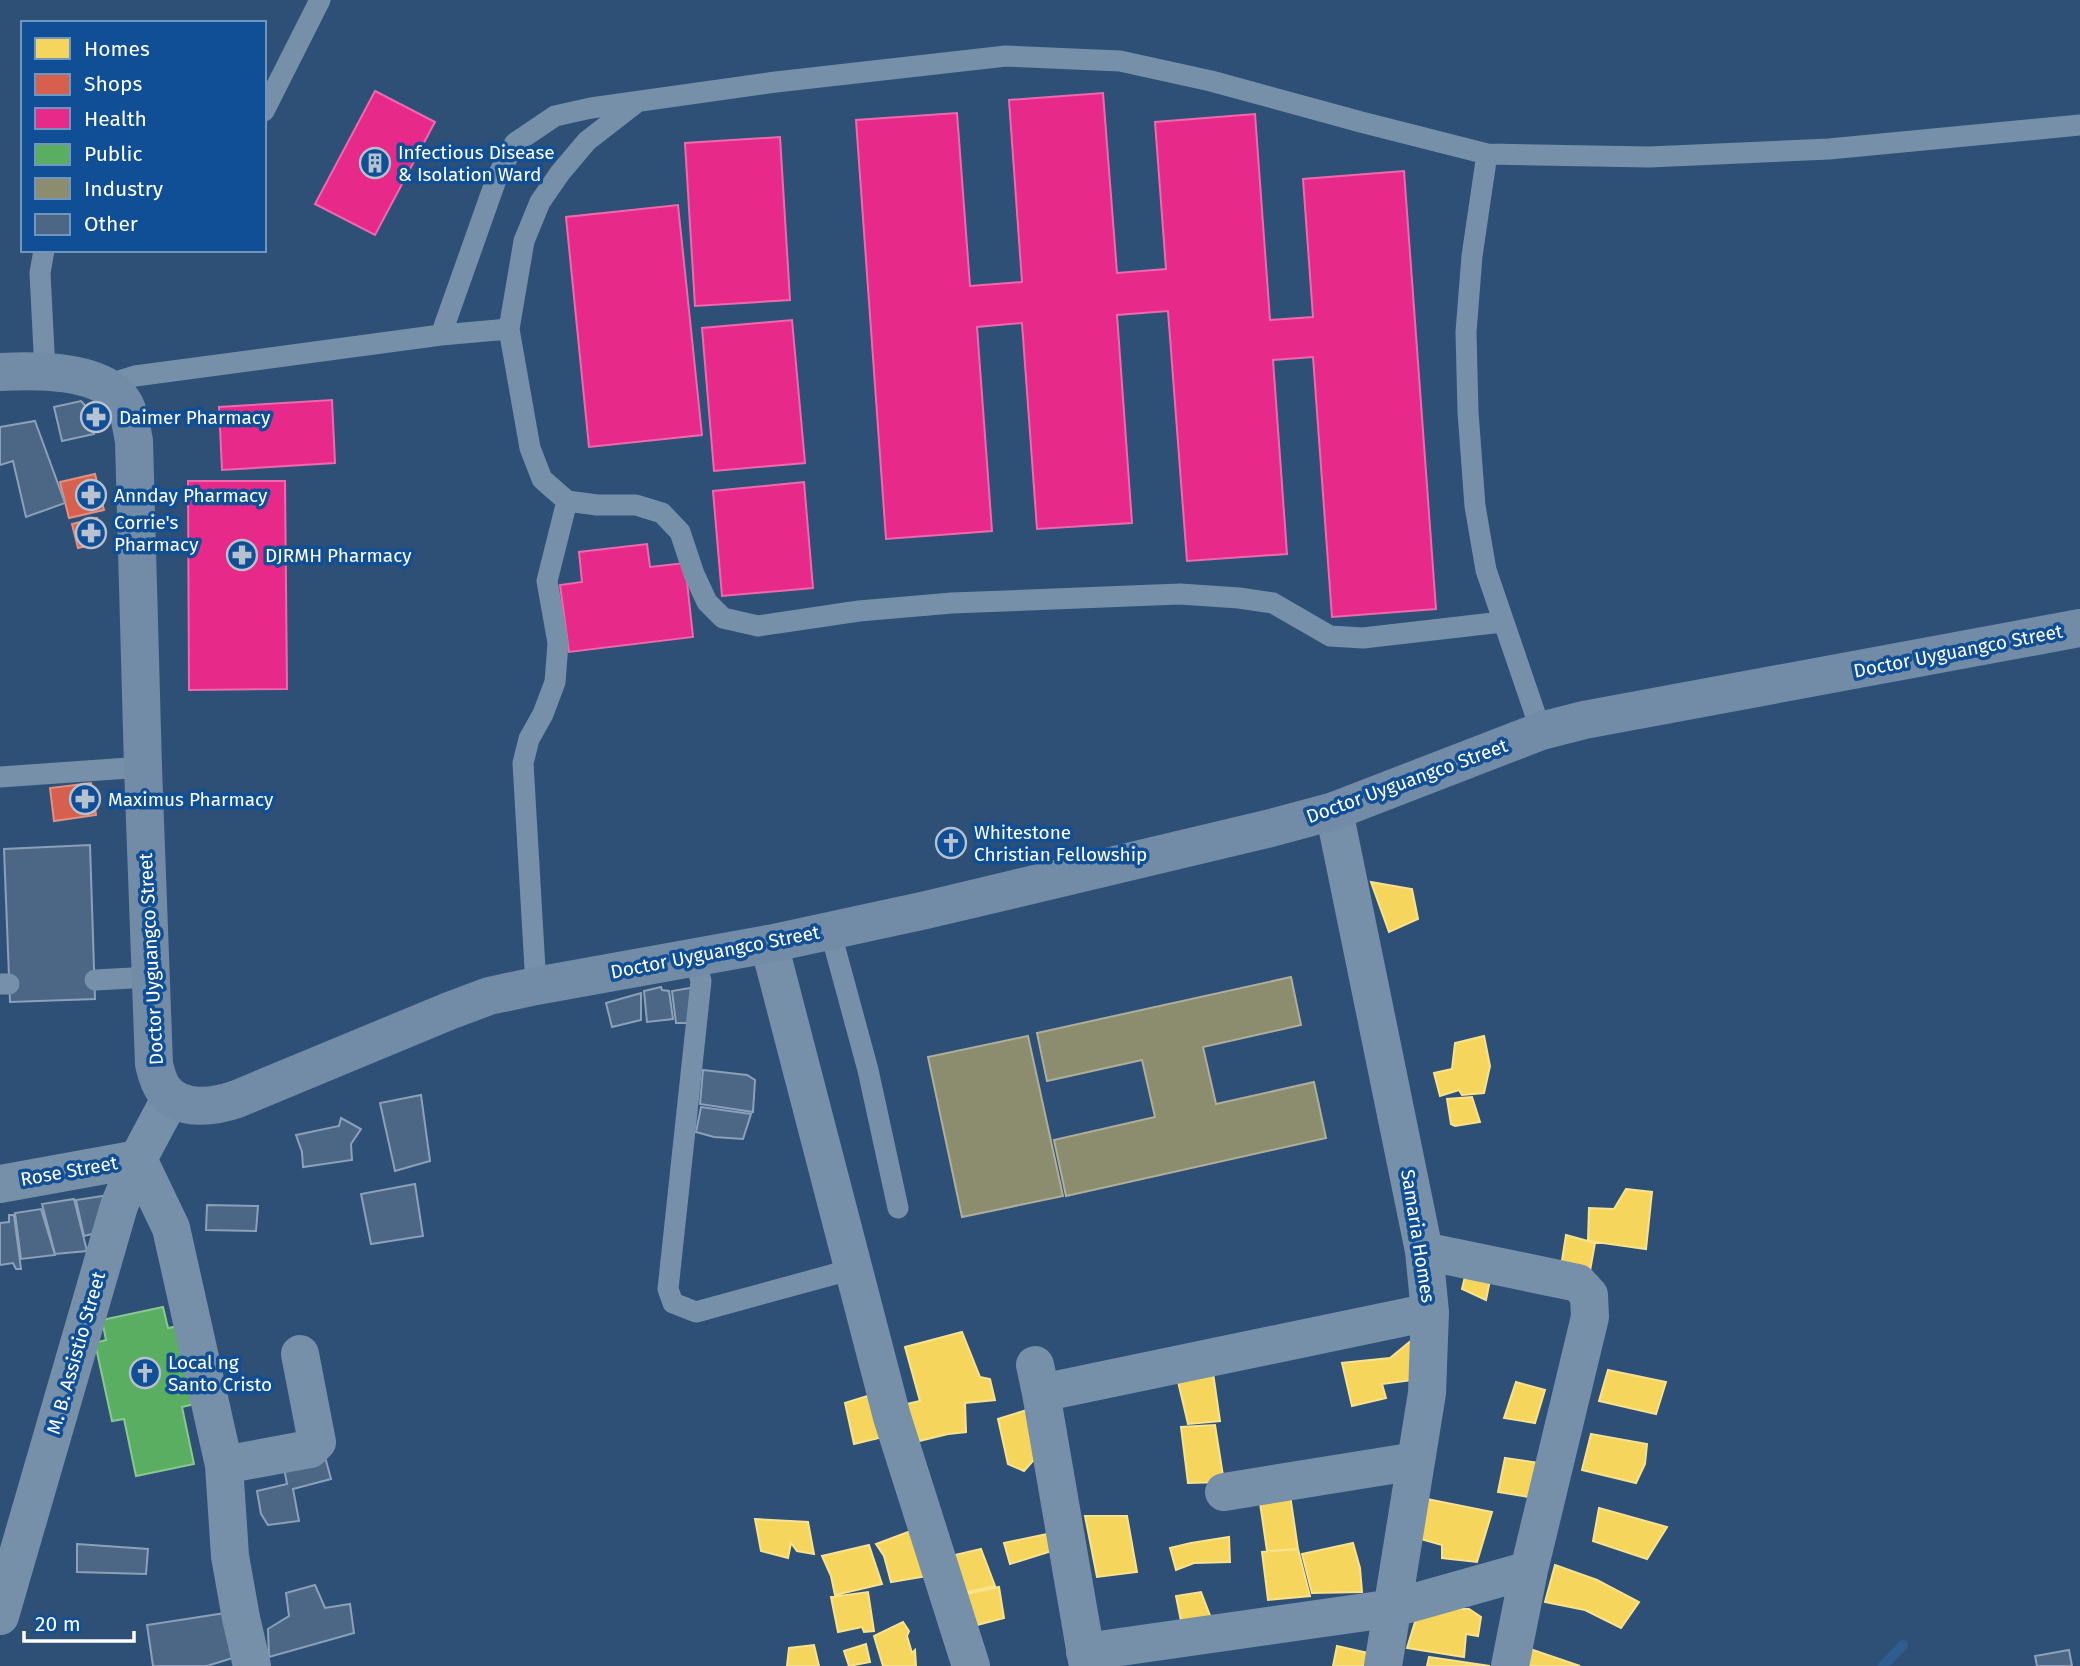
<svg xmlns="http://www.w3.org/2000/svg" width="2080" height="1666" viewBox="0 0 2080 1666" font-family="'Fira Sans',sans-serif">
<rect width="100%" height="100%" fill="#2e5077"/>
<!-- homes -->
<path fill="#f6d55c" stroke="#f9e28d" stroke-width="2" d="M1371 882 1412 889 1418 919 1389 932Z
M1484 1036 1490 1066 1484 1093 1462 1095 1459 1090 1440 1096 1434 1073 1452 1069 1455 1043Z
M1472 1097 1480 1122 1455 1126 1451 1124 1447 1099Z
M1626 1189 1652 1192 1646 1249 1588 1241 1589 1208 1614 1209Z
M1566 1235 1595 1243 1588 1282 1560 1273Z
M1467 1268 1492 1270 1486 1300 1462 1289Z
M1424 1330 1419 1379 1382 1384 1386 1398 1352 1406 1342 1363 1390 1358Z
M962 1332 980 1377 990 1379 995 1400 965 1403 966 1432 948 1434 911 1443 898 1406 920 1401 905 1347Z
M1211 1359 1220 1421 1188 1424 1175 1369Z
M1608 1370 1666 1382 1656 1414 1599 1401Z
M1516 1382 1545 1390 1535 1423 1504 1418Z
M890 1389 899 1433 854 1444 845 1403Z
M1030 1409 1039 1454 1024 1471 1008 1464 998 1419Z
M1215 1425 1224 1482 1188 1483 1181 1427Z
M1591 1434 1647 1444 1645 1464 1636 1483 1582 1470Z
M1505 1458 1539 1463 1529 1497 1498 1492Z
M1289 1488 1298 1549 1267 1551 1259 1496Z
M1427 1499 1492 1512 1477 1562 1442 1558V1545L1421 1539Z
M1599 1508 1667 1527 1647 1559 1593 1541Z
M1085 1516H1127L1137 1572 1097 1577Z
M755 1519 808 1522 814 1554 797 1551 791 1543 788 1558 761 1551Z
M924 1526 945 1573 891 1582 884 1556 876 1544Z
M1061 1531 1055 1550 1010 1564 1004 1543Z
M1229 1537 1230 1562 1194 1563 1176 1570 1170 1548 1191 1543Z
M1353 1543 1360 1568 1362 1592 1312 1593 1302 1554Z
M869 1545 882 1584 835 1595 831 1576 822 1556Z
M981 1549 995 1586 967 1592 951 1556Z
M1298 1549 1310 1596 1268 1600 1262 1552Z
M1555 1565 1597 1580 1639 1602 1621 1628 1585 1610 1545 1602Z
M999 1587 1004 1618 977 1625 966 1594Z
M868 1592 874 1631 864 1632 862 1627 838 1632 831 1597Z
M1201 1592 1211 1618 1182 1626 1176 1596Z
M1419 1609H1469L1481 1617 1478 1636 1466 1634 1464 1657 1407 1648Z
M903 1622 909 1631 907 1636 912 1653 915 1650 916 1666H883L874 1636Z
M866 1644 870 1662 849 1666 844 1651Z
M814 1645 819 1666H787L789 1648Z
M1337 1646 1377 1655 1375 1666H1333Z
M1530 1649 1580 1666H1522Z
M1429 1657 1490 1666H1427Z"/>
<!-- shops -->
<path fill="#d6604d" stroke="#e29082" stroke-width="2" d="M95 474 104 510 69 518 60 482Z
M97 518 103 542 78 548 72 524Z
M91 783 96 815 54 821 50 788Z"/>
<!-- health -->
<path fill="#e7298a" stroke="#ee69ad" stroke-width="2" d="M375 91 435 122 375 235 315 204Z
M1103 93 1117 273 1166 269 1155 122 1255 114 1270 320 1313 317 1303 179 1404 171 1436 609 1332 617 1313 357 1273 360 1287 554 1187 561 1168 311 1117 315 1132 523 1037 529 1022 323 977 327 992 531 886 539 856 120 957 113 970 286 1022 282 1009 100Z
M780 137 790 300 695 306 685 143Z
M678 205 702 435 589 447 566 217Z
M792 320 805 463 714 471 702 328Z
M332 400 335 463 222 470 219 407Z
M188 481H285L287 689 189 690Z
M804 482 813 588 722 596 713 491Z
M647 544 650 567 685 563 693 637 569 652 560 585 582 582 579 552Z"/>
<!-- public -->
<path fill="#5aae61" stroke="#8cc690" stroke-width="2" d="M163 1307 168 1328 179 1326 195 1404 182 1407 194 1464 136 1476 124 1419 112 1421 95 1343 106 1340 102 1320Z"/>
<!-- industry -->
<path fill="#8c8c6e" stroke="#aeae9a" stroke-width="2" d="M1291 977 1301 1025 1203 1047 1216 1104 1314 1082 1326 1138 1066 1196 1054 1140 1155 1117 1142 1060 1047 1081 1037 1033Z
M1028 1036 1063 1196 962 1217 928 1057Z"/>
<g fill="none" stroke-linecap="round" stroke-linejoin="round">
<!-- stream -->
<path stroke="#305d8f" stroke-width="10" d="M1883 1666 1903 1645"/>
</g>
<!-- building -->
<path fill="#4c6786" stroke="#8ca0b7" stroke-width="2" d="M81 401 91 412 94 434 62 441 54 407Z
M35 421 65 503 26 517 13 461 0 465V427Z
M90 845 95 999 10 1002 4 849Z
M661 987 662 990 669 991 673 1019 647 1022 644 991Z
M696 987 692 1023H676L672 991Z
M641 993V1020L612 1027 606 1003Z
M703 1070 747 1075 755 1080 753 1112 700 1104Z
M421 1095 430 1161 395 1171 380 1103Z
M701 1107 751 1114 743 1139 714 1137 696 1132Z
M341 1118 361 1129 351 1144 352 1160 303 1167 302 1152 296 1135 339 1126Z
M415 1184 423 1236 371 1244 361 1194Z
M109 1195 100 1232 84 1236 76 1200Z
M74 1199 87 1251 55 1254 42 1204Z
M207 1205 258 1206 256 1231 206 1230Z
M41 1209 55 1255 21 1259 15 1213Z
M9 1215H14L21 1269H16L13 1263 0 1265V1223L9 1222Z
M321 1442 331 1479 293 1489 299 1521 268 1525 261 1514 257 1491 287 1484 281 1452Z
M77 1544 148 1549 146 1574 77 1572Z
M315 1585 325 1608 350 1604 354 1633 269 1657 268 1629 289 1616 286 1593Z
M232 1612 239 1656 207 1666H153L147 1625Z
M2069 1650 2072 1666H2037L2035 1656Z"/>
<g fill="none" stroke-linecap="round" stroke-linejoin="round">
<!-- lane -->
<path stroke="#7790a9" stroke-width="21" d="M636 103 587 141 560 173 540 202 524 241 509 329 530 448 542 479 567 501 597 505H636L662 513 680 532 694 574 707 602 723 618 758 626 859 611 952 603 1180 594 1239 598 1273 603 1330 636 1363 638 1502 622
M264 111 320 0
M1487 154 1472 256 1466 332 1468 412 1475 506 1486 570 1541 731
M44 250 40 273 45 371
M441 335 497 177 515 143 555 116 591 108 776 82 1006 56 1120 61 1211 81 1361 122 1487 154 1649 157 1829 149 2080 125
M106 385 135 376 441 335 509 329
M0 777 143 767
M830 930 868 1070 898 1208
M694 957 701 981 668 1289 673 1303 696 1312 853 1269
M95 980 151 977
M0 984H9
M536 986 523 763 529 739 543 714 555 682 558 643 547 581 567 501"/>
<!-- street -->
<path stroke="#7790a9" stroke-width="38" d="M1334 811 1424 1251 1430 1312 1427 1393 1383 1666
M769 944 892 1417 971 1666
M0 1184 138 1159 171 1228 224 1465 230 1556 241 1618 252 1666
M1424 1251 1578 1283 1589 1295 1590 1317 1529 1570 1510 1666
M1035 1365 1041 1393 1088 1666
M1041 1393 1430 1312
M224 1465 310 1449 317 1442 300 1354
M1224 1492 1416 1461
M0 1616 119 1206 138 1159 171 1097
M1085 1652 1394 1608 1529 1570"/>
<!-- secondary -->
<path stroke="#728ba6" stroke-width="38" d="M0 372C34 370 98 369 121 399 130 410 131 427 134 441L143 767 154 1064C156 1072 158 1082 164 1090 181 1112 214 1107 237 1099L449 1011 489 996 536 986 769 944 926 910 1271 828 1334 811 1541 731 1584 720 2080 628"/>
</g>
<!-- icons -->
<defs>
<g id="building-ring" transform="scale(1.575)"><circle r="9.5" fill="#104f95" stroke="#b6c2cf" stroke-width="1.5"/><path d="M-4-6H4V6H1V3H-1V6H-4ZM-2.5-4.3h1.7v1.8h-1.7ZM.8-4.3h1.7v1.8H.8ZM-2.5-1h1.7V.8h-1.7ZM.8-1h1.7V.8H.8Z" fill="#b6c2cf"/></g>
<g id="pharmacy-ring" transform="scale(1.575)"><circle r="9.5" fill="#104f95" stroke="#b6c2cf" stroke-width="1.5"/><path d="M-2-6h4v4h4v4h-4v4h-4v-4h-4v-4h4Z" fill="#b6c2cf"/></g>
<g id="church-ring" transform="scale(1.575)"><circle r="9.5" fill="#104f95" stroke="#b6c2cf" stroke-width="1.5"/><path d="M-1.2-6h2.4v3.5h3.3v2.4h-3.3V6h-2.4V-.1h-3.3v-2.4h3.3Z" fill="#b6c2cf"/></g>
</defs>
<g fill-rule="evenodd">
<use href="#building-ring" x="375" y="163"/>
<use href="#pharmacy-ring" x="96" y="417"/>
<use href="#pharmacy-ring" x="91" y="495"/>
<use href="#pharmacy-ring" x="91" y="533"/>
<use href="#pharmacy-ring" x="242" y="555"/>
<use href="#pharmacy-ring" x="85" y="799"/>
<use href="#church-ring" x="951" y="843"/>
<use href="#church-ring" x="145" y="1373"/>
</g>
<g text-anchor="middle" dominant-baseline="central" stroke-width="7" stroke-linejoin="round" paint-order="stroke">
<!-- poi labels -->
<g font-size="19" fill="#fff" stroke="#104f95" text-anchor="start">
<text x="398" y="152">Infectious Disease<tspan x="398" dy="22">&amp; Isolation Ward</tspan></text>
<text x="119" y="417">Daimer Pharmacy</text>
<text x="114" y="495">Annday Pharmacy</text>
<text x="114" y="522">Corrie's<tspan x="114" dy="22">Pharmacy</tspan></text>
<text x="265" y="555">DJRMH Pharmacy</text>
<text x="108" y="799">Maximus Pharmacy</text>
<text x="974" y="832">Whitestone<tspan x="974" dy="22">Christian Fellowship</tspan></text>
<text x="168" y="1362">Local ng<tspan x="168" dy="22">Santo Cristo</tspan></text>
</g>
<!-- street labels -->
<g font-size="19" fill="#fff" stroke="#104f95">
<text transform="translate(1958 651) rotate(-11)">Doctor Uyguangco Street</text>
<text transform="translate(1407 781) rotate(-20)">Doctor Uyguangco Street</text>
<text transform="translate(715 952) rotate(-11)">Doctor Uyguangco Street</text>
<text transform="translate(151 959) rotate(-93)">Doctor Uyguangco Street</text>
<text transform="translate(69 1171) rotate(-10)">Rose Street</text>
<text transform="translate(1418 1236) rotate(81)">Samaria Homes</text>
<text transform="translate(76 1353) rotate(-74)">M. B. Assistio Street</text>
</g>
</g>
<!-- legend -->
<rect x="21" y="21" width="245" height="231" fill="#104f95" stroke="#7095bf" stroke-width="2"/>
<rect x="35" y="38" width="35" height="21" fill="#f6d55c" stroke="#7095bf" stroke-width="2"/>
<text x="84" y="56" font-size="21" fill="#ffffff">Homes</text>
<rect x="35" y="74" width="35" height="21" fill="#d6604d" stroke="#7095bf" stroke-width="2"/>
<text x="84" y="91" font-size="21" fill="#ffffff">Shops</text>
<rect x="35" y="108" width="35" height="21" fill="#e7298a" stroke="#7095bf" stroke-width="2"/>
<text x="84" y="126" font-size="21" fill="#ffffff">Health</text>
<rect x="35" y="144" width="35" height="21" fill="#5aae61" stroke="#7095bf" stroke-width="2"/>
<text x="84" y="161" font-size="21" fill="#ffffff">Public</text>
<rect x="35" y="178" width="35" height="21" fill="#8c8c6e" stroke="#7095bf" stroke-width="2"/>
<text x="84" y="196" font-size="21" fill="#ffffff">Industry</text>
<rect x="35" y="214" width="35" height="21" fill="#4c6786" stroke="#7095bf" stroke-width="2"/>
<text x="84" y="231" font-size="21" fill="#ffffff">Other</text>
<!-- scale -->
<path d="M24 1631v10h110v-10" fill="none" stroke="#ffffff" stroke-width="3.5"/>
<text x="35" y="1631" font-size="21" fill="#ffffff" stroke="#104f95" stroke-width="5" paint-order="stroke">20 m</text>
</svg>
